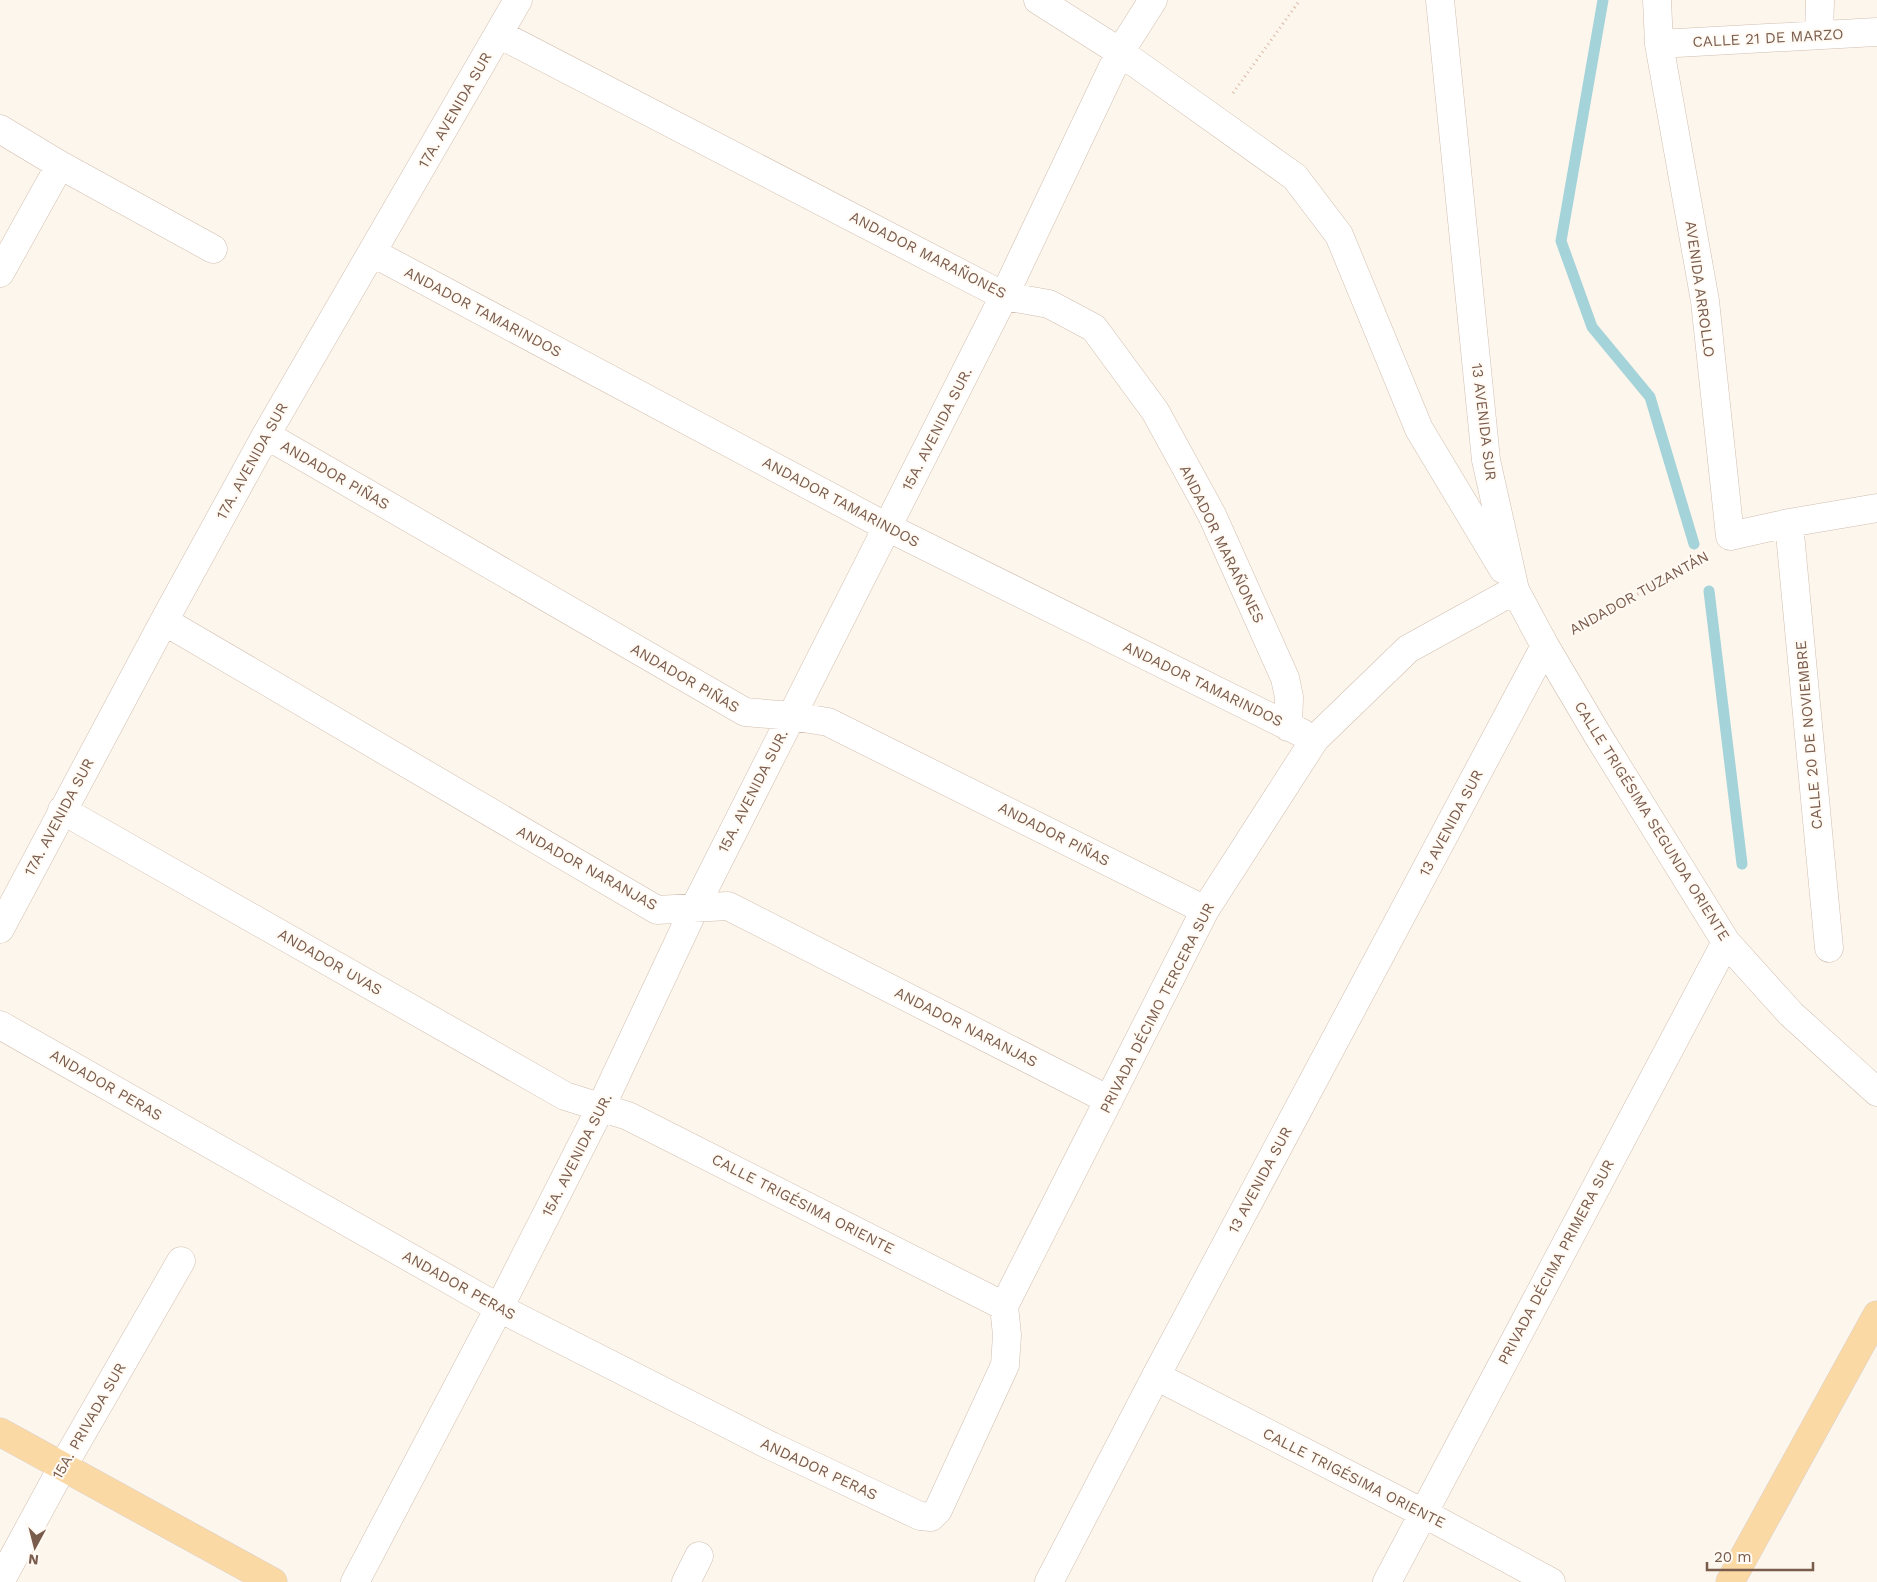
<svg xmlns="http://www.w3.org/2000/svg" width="1877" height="1582" viewBox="0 0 1877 1582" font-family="'Work Sans',sans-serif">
<rect width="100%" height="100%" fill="#fdf6ec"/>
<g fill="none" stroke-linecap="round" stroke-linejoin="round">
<!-- stream -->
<path stroke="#a5d3da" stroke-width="11" d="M1603 0 1561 241 1592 327 1650 397 1694 544
M1709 591 1742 864"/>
<!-- minor casing -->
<g stroke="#d1beb0" stroke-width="29">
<path id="minor" d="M1038 0 1120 52 1295 177 1339 235 1419 429 1503 569
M1440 0 1486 460 1515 590 1545 646 1597 734 1726 942 1791 1014 1877 1092
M1657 0 1659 44 1705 301 1730 536 1789 523 1877 508
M499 34 1004 296 1049 304 1094 328 1155 411 1212 515 1285 678 1289 697 1288 727
M1819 35 1820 0
M1659 44 1877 32
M0 129 60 165 213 249
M373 253 887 527 1302 733
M0 273 60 165
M266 435 745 712 791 716 828 722 1205 910
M1789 523 1829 948
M164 621 657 910 728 906 1109 1100
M62 810 565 1096 628 1116 1004 1306
M0 929 164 621 266 435 518 0
M0 1025 499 1308 771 1446 920 1516 931 1517 938 1510 1005 1365 1007 1335 1004 1306 1205 910 1315 739 1408 649 1515 590
M1156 1376 1423 1513 1551 1582
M0 1582 63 1466 181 1261
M355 1582 499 1308 601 1107 695 907 1004 296 1120 52 1153 0
M686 1582 699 1556
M1049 1582 1156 1376 1545 646
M1387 1582 1726 942"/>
</g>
<!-- major casing -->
<g stroke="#dad1cd" stroke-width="29">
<path id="major" d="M0 1432 273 1582
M1730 1582 1877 1315"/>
</g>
<!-- path -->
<path stroke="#d9b8a5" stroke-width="3" stroke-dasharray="1 4" stroke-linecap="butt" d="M1233 93 1300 0
M1572 631 1706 556"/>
<!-- minor -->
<use href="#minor" stroke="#fff" stroke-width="28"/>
<!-- major -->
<use href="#major" stroke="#fbd9a5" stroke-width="28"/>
</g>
<g text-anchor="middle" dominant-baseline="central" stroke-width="4" stroke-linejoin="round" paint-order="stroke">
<!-- street labels -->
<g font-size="15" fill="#7a5c4d" stroke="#fffaf3">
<text transform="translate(1768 38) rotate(-3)">CALLE 21 DE MARZO</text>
<text transform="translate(455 110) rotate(-60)">17A. AVENIDA SUR</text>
<text transform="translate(928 255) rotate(27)">ANDADOR MARAÑONES</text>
<text transform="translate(1700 289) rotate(82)">AVENIDA ARROLLO</text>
<text transform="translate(483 312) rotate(28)">ANDADOR TAMARINDOS</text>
<text transform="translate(1484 422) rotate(83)">13 AVENIDA SUR</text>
<text transform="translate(937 429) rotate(-63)">15A. AVENIDA SUR.</text>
<text transform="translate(252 461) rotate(-61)">17A. AVENIDA SUR</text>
<text transform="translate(335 475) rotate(30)">ANDADOR PIÑAS</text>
<text transform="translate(841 502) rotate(28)">ANDADOR TAMARINDOS</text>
<text transform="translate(1222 544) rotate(64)">ANDADOR MARAÑONES</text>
<text transform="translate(1639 593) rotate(-29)">ANDADOR TUZANTÁN</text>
<text transform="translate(685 678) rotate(30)">ANDADOR PIÑAS</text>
<text transform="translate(1203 684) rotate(26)">ANDADOR TAMARINDOS</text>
<text transform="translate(1809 735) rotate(-95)">CALLE 20 DE NOVIEMBRE</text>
<text transform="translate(753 791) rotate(-63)">15A. AVENIDA SUR.</text>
<text transform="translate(59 817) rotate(-62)">17A. AVENIDA SUR</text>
<text transform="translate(1652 821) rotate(58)">CALLE TRIGÉSIMA SEGUNDA ORIENTE</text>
<text transform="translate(1451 823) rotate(-62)">13 AVENIDA SUR</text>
<text transform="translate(1054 834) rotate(27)">ANDADOR PIÑAS</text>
<text transform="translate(587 868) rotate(29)">ANDADOR NARANJAS</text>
<text transform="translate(330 962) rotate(30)">ANDADOR UVAS</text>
<text transform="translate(1157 1008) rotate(-63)">PRIVADA DÉCIMO TERCERA SUR</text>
<text transform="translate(966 1027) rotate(27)">ANDADOR NARANJAS</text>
<text transform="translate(106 1085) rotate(30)">ANDADOR PERAS</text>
<text transform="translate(577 1155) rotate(-63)">15A. AVENIDA SUR.</text>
<text transform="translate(1260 1180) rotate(-62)">13 AVENIDA SUR</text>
<text transform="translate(803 1204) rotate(27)">CALLE TRIGÉSIMA ORIENTE</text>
<text transform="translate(1556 1262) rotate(-62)">PRIVADA DÉCIMA PRIMERA SUR</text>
<text transform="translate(459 1285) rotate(29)">ANDADOR PERAS</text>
<text transform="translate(89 1421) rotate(-60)">15A. PRIVADA SUR</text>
<text transform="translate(819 1469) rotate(25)">ANDADOR PERAS</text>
<text transform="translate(1354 1478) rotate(27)">CALLE TRIGÉSIMA ORIENTE</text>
</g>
</g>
<!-- north arrow -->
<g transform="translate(35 1547) rotate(187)" stroke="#fffaf3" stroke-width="4" paint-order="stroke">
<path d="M0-4L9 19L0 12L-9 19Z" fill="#7a5c4d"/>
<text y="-8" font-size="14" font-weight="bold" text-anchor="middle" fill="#7a5c4d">N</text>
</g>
<!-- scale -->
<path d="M1707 1562v8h106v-8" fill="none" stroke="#7a5c4d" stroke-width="2.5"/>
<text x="1714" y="1562" font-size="15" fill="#7a5c4d" stroke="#fffaf3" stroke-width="4" paint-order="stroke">20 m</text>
</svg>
